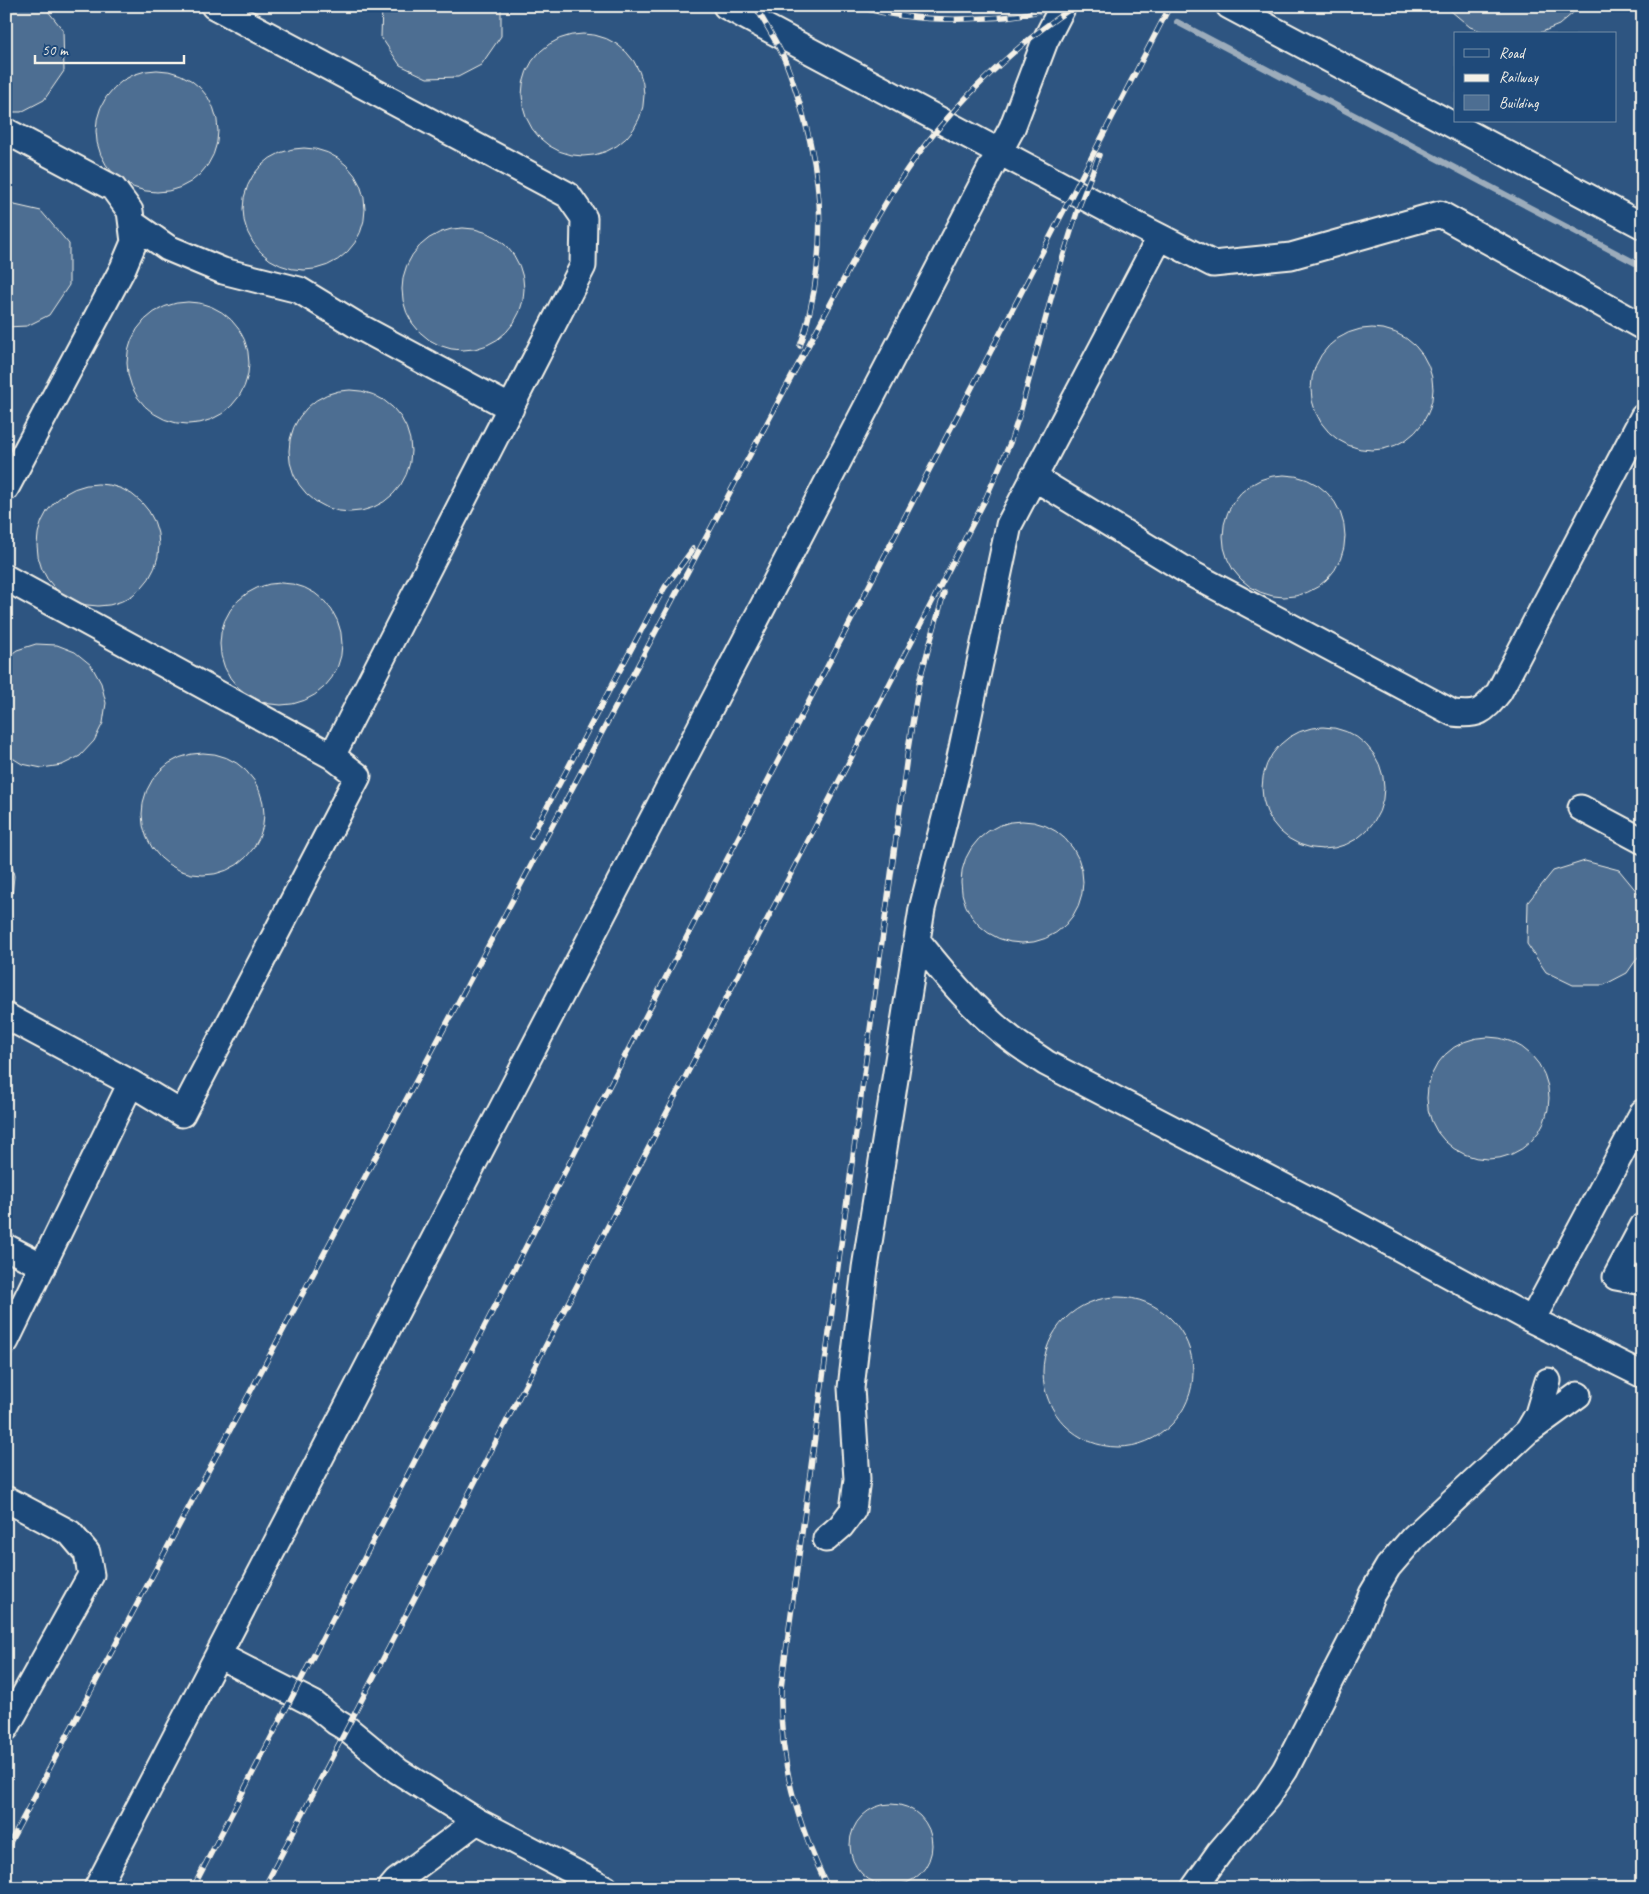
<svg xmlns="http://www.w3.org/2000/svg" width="1649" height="1894" viewBox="0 0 1649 1894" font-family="Caveat,sans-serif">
<rect width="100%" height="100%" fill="#1f4a7a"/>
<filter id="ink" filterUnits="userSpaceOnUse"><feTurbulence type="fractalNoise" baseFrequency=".02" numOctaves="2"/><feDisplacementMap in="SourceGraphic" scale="10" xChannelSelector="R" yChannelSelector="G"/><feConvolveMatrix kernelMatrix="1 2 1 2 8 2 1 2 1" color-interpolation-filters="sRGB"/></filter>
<g filter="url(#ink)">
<!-- built -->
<path fill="#2d5581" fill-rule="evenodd" d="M6 6H1643V1888H6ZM1455 34H1615V121H1455Z"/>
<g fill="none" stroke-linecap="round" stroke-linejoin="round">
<!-- stream -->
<path stroke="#9cacbb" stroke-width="6" d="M1146 6 1153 10
M1177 22 1643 267"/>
</g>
<!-- building -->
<path fill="#4d6e92" stroke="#f4f1e8" d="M6 6H44L63 30 64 71 44 100 21 112H6Z
M382 6H501V36L481 65 458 77 427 78 400 65 381 37Z
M1445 6H1581L1559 25 1537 34H1489L1470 27Z
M522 95a61 61 0 1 1 122 0a61 61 0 1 1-122 0Z
M96 131a61 61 0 1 1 122 0a61 61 0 1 1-122 0Z
M243 209a61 61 0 1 1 122 0a61 61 0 1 1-122 0Z
M6 203 41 211 69 244V285L49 315 27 326 6 327Z
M402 289a61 61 0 1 1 122 0a61 61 0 1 1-122 0Z
M127 363a61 61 0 1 1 122 0a61 61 0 1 1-122 0Z
M1311 389a61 61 0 1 1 122 0a61 61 0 1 1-122 0Z
M289 451a61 61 0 1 1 122 0a61 61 0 1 1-122 0Z
M1223 536a61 61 0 1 1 122 0a61 61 0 1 1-122 0Z
M37 545a61 61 0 1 1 122 0a61 61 0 1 1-122 0Z
M220 644a61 61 0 1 1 122 0a61 61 0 1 1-122 0Z
M36 644 57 645 75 652 91 665 101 683 106 703 103 723 94 741 80 756 62 765 42 768 22 764 6 754V658L17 650Z
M1262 788a61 61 0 1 1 122 0a61 61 0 1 1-122 0Z
M142 814a61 61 0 1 1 122 0a61 61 0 1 1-122 0Z
M961 882a61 61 0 1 1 122 0a61 61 0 1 1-122 0Z
M6 850 10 856 14 876 12 896 6 907Z
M1585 861 1619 870 1643 899V950L1627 973 1604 985H1573L1546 972 1527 944 1528 902 1553 871Z
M1427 1098a61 61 0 1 1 122 0a61 61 0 1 1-122 0Z
M1043 1372a75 75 0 1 1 150 0a75 75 0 1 1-150 0Z
M850 1845a41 41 0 1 1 82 0a41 41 0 1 1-82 0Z
M1296 1883 1311 1884 1321 1888H1284Z"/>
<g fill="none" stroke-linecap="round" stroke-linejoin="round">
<!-- minor casing -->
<g stroke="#f4f1e8" stroke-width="29">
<path id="minor" d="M726 6 1129 221 1213 264 1291 256 1440 214 1643 327
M1229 6 1643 226
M6 131 113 188 130 211 134 242 123 268 6 488
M132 223 168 248 223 271 299 290 358 326 511 408
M1033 477 1192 574 1453 713C1478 716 1483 712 1499 692L1643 417
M6 578 332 756
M1581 808 1643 841
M917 940C945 975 977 1014 1014 1041 1024 1049 1035 1055 1046 1063L1333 1212 1532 1320
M6 1016 131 1083
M1643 1112 1532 1320 1643 1375
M1643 1226 1616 1277 1643 1282
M6 1247 43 1266
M6 1341 131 1083 182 1114 358 776 332 756 583 266 584 218 568 195 214 6
M1530 1430 1578 1395
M6 1499 70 1533 87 1553 91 1575 6 1728
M826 1539 841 1526 853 1510 857 1479 851 1388 865 1268 922 909 959 762 1009 525 1160 237
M218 1655 314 1704 336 1722 346 1728 398 1771 477 1821 605 1888
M97 1888 999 152 1012 128 1045 41 1063 6
M391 1888 397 1881 477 1821
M1194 1888 1219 1853 1267 1797 1285 1770 1357 1630 1372 1594 1388 1567 1413 1538 1528 1431 1538 1414 1548 1381"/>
</g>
<!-- minor -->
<use href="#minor" stroke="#1f4a7a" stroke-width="25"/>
<!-- rail casing -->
<g stroke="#f4f1e8" stroke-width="5.5">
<path id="rail" d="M755 6C765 23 775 39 783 56 792 76 798 97 804 118 821 179 824 228 814 291 810 310 807 328 800 346
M857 6C900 19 943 21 987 18 1010 17 1034 14 1055 6
M531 837 651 612 665 587 693 549
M6 1850 872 226C881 211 890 195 900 180 940 118 1012 46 1075 6
M193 1888 1170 6
M264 1888 985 500 1010 443 1020 413 1057 276 1078 209 1099 155
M828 1888C796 1821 779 1762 781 1688L908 749 919 682 944 593"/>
</g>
<!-- rail -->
<use href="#rail" stroke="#1f4a7a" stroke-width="4" stroke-dasharray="11" stroke-linecap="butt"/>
</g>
</g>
<!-- margin -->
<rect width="1649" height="1894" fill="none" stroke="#1f4a7a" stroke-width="25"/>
<rect x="12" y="12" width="1624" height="1869" fill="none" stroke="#f4f1e8" stroke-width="2" filter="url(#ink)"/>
<!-- legend -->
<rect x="1454" y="32" width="162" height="90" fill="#1f4a7a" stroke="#748da6"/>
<rect x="1464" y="49" width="25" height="8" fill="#1f4a7a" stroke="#748da6"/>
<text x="1499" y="58" font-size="15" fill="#f4f1e8">Road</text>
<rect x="1464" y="74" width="25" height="8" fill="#f4f1e8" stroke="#748da6"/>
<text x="1499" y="82" font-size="15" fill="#f4f1e8">Railway</text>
<rect x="1464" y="95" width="25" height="15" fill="#4d6e92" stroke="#748da6"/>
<text x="1499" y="108" font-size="15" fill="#f4f1e8">Building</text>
<!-- scale -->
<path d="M35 55v8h149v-8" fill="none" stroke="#f4f1e8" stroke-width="2.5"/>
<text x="42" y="55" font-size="15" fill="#f4f1e8" stroke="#1f4a7a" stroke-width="4" paint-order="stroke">50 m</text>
</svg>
